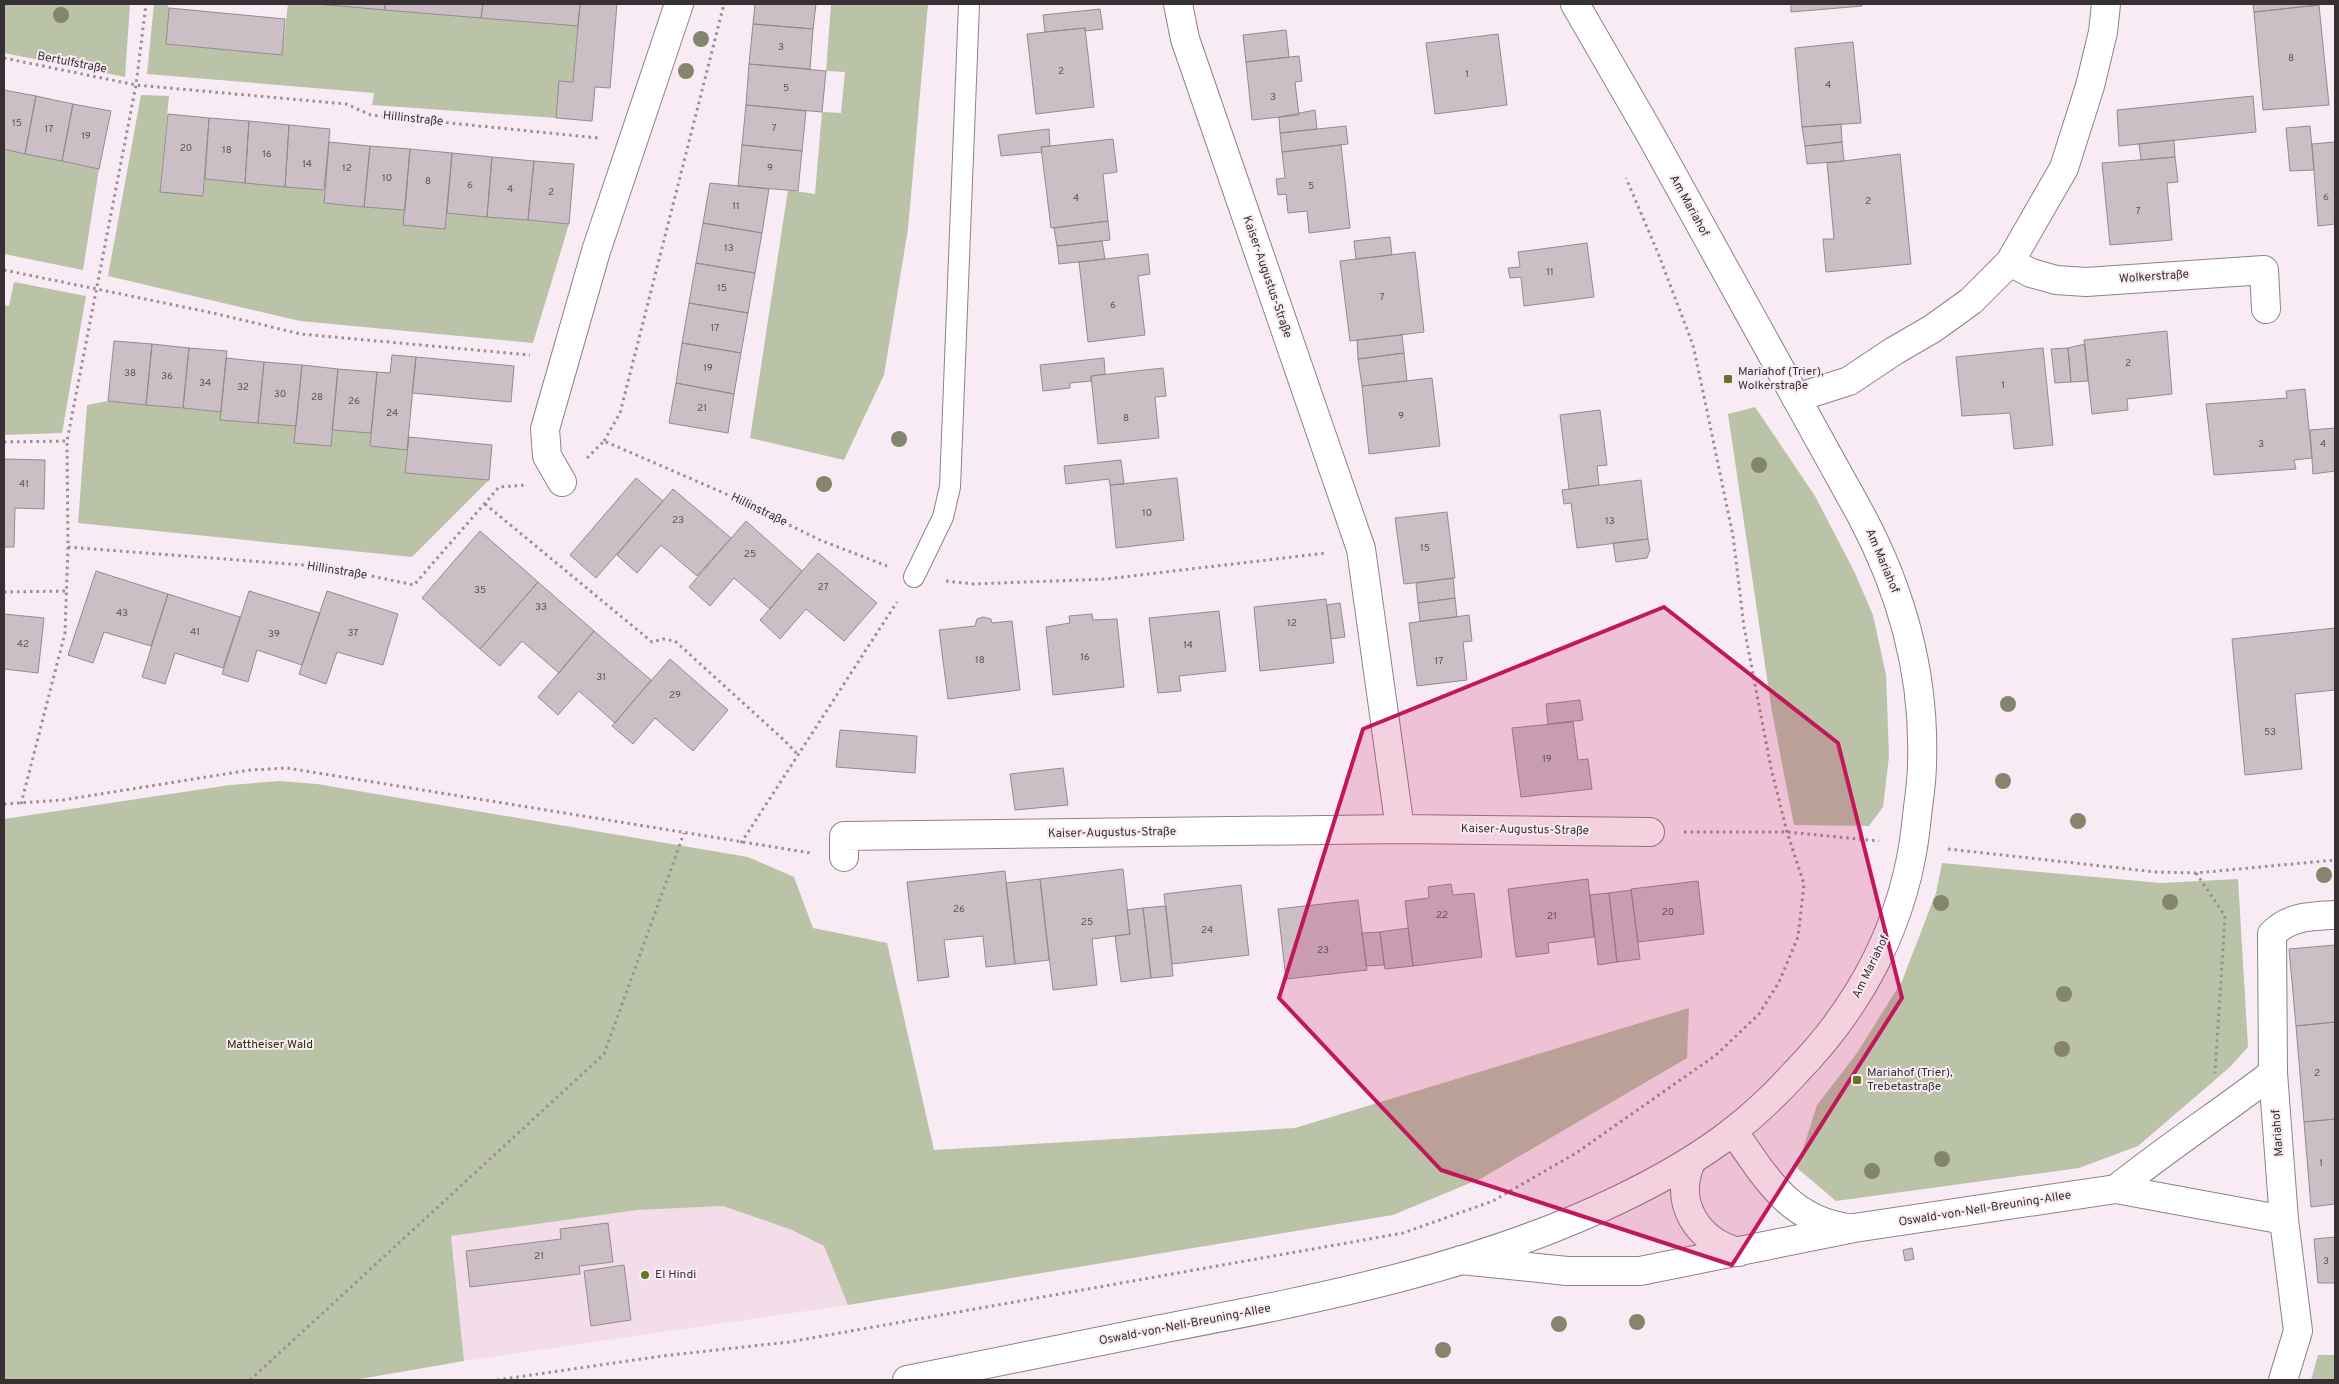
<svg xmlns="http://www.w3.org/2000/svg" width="2339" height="1384" viewBox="0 0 2339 1384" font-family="Overpass,sans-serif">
<rect width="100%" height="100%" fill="#f9ebf3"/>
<!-- built -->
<path fill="#f2dde8" d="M723 1206 792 1230 824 1246 848 1305 464 1361 451 1236 637 1210Z"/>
<!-- green -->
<path fill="#bac2a7" d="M4 4H130L125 77 4 53Z
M154 4H167L169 8 167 44 282 55 288 4H317L578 26 573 82 556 118 372 105 374 93 147 74Z
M831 4H928L908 229 884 375 844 460 750 438 788 190 815 194 822 112 841 113 845 72 826 71Z
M141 95 169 96 160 191 203 196 205 179 324 190V203L405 210 444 229 447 213 569 224 533 343 300 321 108 276Z
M4 149 99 169 83 270 4 254Z
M14 282 86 296 62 433 4 435V305L9 306Z
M108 401 221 412V420L296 426 295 443 331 446 332 430 371 433 370 446 407 450 405 473 489 480 412 557 78 523 87 405Z
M1755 407 1815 496 1854 571 1873 615 1886 675 1889 756 1883 807 1869 826 1794 825 1772 712 1728 414Z
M279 781 317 784 748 857 794 877 813 928 887 943 934 1150 1295 1128 1689 1008 1687 1058 1482 1178 1393 1215 848 1305 824 1246 792 1230 723 1206 637 1210 451 1236 464 1361 354 1380H4V819L230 785Z
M1942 863 2161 883 2238 879 2248 1047 2230 1067 2138 1146 2079 1168 1836 1201 1797 1168 1817 1105 1857 1053 1902 981 1936 893Z
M2318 1355H2335V1380H2311Z"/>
<!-- building -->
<path fill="#cbbec5" stroke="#968990" d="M317 4H385V10Z
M385 4H483L481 18 385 10Z
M483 4H580L578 26 481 18Z
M580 4H617L610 88 595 87 592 121 556 118 559 81 573 82Z
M755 4H816L813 29 753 24Z
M1791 4H1862V6L1791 12Z
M2253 4H2319V5L2254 12Z
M2319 5 2329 105 2263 110 2254 12Z
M169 8 285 19 282 55 166 44Z
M1100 9 1103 29 1085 31V28L1045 32 1043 15Z
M753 24 813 29 810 69 749 64Z
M1085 28 1094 107 1036 114 1027 34Z
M1286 30 1289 57 1246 62 1243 35Z
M1498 34 1507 105 1435 114 1426 43Z
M1853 42 1861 123 1802 127 1795 48Z
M1299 56 1302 81 1295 82 1299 115 1252 120 1246 62Z
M749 64 826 71 822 112 746 105Z
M4 90 36 96 25 154 4 149Z
M36 96 73 104 62 161 25 154Z
M2253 96 2256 132 2119 146 2117 110Z
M73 104 111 111 99 169 62 161Z
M746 105 806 111 802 151 742 145Z
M1315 110 1317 129 1280 133 1279 117Z
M168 114 209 118 203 196 160 192Z
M209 118 249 121 245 183 205 179Z
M249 121 289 125 285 187 245 183Z
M1841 124 1842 142 1805 146 1802 127Z
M289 125 330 129 324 190 285 187Z
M1346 126 1348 144 1282 152 1280 133Z
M2310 126 2314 170 2290 171 2286 128Z
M1049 129 1050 146 1041 147 1042 152 1001 156 998 135Z
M1113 139 1117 172 1103 174 1108 221 1051 228 1041 147Z
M2174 140 2175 157 2141 160 2139 144Z
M329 142 370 146 364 207 324 203Z
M1842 142 1844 161 1807 164 1805 146Z
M2335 142V224L2318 226 2312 144Z
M742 145 802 151 798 191 738 186Z
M1341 145 1350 228 1309 233 1307 211 1288 213 1286 194 1278 195 1276 179 1285 178 1282 152Z
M370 146 410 149 405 210 364 207Z
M410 149 452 153 445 229 403 225Z
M452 153 492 157 487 217 447 213Z
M1900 154 1911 264 1826 272 1823 239H1834L1827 163Z
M492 157 534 161 528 220 487 217Z
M2175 157 2178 182 2167 183 2172 240 2110 245 2102 163Z
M534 161 574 164 569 224 528 220Z
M710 183 769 189 762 233 703 223Z
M1108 221 1110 240 1057 246 1054 228Z
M703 223 762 233 755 273 696 263Z
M1390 237 1392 255 1356 259 1354 241Z
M1102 241 1105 259 1059 264 1057 246Z
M1587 243 1594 297 1524 306 1521 277 1510 278 1508 268 1520 267 1518 252Z
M1415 252 1424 332 1350 341 1340 261Z
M1148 254 1150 274 1138 276 1145 335 1088 342 1079 262Z
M696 263 755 273 748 313 689 303Z
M689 303 748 313 741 353 682 343Z
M2167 331 2172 394 2127 399 2128 410 2092 414 2084 340Z
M1402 335 1404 353 1358 359 1357 340Z
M114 341 152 344 146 405 108 401Z
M682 343 741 353 734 394 676 383Z
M152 344 189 348 183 408 146 405Z
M2085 344 2088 381 2071 382 2068 348Z
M189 348 227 351 221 412 183 408Z
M2043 348 2053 445 2014 449 2010 413 1962 416 1956 357Z
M2068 348 2071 382 2055 383 2051 349Z
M1404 353 1407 381 1362 386 1358 359Z
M392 355 416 357 407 450 370 446 377 372 390 373Z
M416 357 514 366 511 402 412 393Z
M226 358 264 362 258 423 220 420Z
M1104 358 1105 374 1091 376V381L1070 383V388L1043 391 1040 365Z
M264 362 302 365 296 426 258 423Z
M302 365 338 369 331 446 294 443Z
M1163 368 1166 396 1155 397 1159 438 1098 444 1091 376Z
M338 369 377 372 371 433 332 430Z
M1432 378 1440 446 1369 454 1362 386Z
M676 383 734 394 728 433 669 423Z
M2305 389 2312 458 2294 460 2296 469 2214 475 2206 404 2287 398 2286 391Z
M1600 410 1607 465 1597 466 1599 485 1569 489 1560 415Z
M2335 428V471L2313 474 2310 430Z
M409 437 492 445 489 480 405 473Z
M4 459 45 460 44 509 15 508 14 547H4Z
M1121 460 1124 484 1110 485 1109 479 1066 484 1064 466Z
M636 478 663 501 596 578 570 555Z
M1177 478 1184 540 1116 548 1110 485Z
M1641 480 1648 539 1577 548 1571 503 1564 504 1562 490Z
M673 489 731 538 697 576 661 545 637 573 617 555Z
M1447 512 1455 578 1404 584 1395 518Z
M746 521 802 571 770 609 734 578 710 606 689 587Z
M480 531 538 582 480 649 422 598Z
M1648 539 1650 550 1647 558 1616 562 1613 543Z
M818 553 877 603 844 641 806 609 780 639 760 620Z
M96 571 168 594 151 646 104 632 93 663 68 655Z
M1453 578 1455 598 1418 603 1416 583Z
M538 582 594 631 559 673 522 641 500 666 480 649Z
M249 591 320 613 302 665 257 650 248 682 222 674Z
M327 591 398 614 383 665 337 652 326 684 299 674Z
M168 594 240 617 223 668 175 653 165 684 142 677Z
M1455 598 1457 617 1420 621 1418 603Z
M1326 599 1334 663 1260 671 1254 607Z
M1340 603 1345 637 1331 639 1327 605Z
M1219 611 1226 671 1179 676 1181 691 1158 693 1149 618Z
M4 614 44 618 38 673 4 669Z
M1092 614 1093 620 1117 619 1124 687 1053 695 1046 627 1070 623 1069 616Z
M1469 615 1472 641 1463 642 1467 680 1417 686 1409 623Z
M983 617 991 619 992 623 1012 621 1020 690 948 699 939 630 975 626 977 619Z
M2335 628V690L2295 694 2302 769 2245 775 2232 639Z
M594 631 651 680 615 723 579 691 558 715 538 697Z
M670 659 728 710 693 751 655 718 633 744 612 726Z
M1580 700 1583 720 1548 724 1546 704Z
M1573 722 1578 760 1588 759 1592 789 1521 797 1512 728Z
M840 730 917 736 915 773 836 767Z
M1063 768 1068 805 1015 810 1010 774Z
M1123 869 1130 934 1092 939 1097 985 1053 990 1040 879Z
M1005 871 1015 964 986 967 983 936 944 940 949 977 918 981 907 882Z
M1040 879 1049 960 1015 964 1006 883Z
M1588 879 1594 937 1548 943 1549 953 1516 957 1508 889Z
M1698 881 1704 934 1638 942 1631 889Z
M1451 884 1453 895 1474 893 1482 957 1413 966 1405 901 1429 898 1428 887Z
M1241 885 1249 955 1172 964 1164 894Z
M1631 890 1640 959 1617 962 1609 893Z
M1609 893 1617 962 1598 965 1590 895Z
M1358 900 1367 970 1286 979 1278 909Z
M1166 906 1173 976 1151 978 1143 908Z
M1143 908 1151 978 1121 982 1115 936 1130 934 1127 910Z
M1408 928 1413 966 1385 969 1380 932Z
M1380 932 1384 965 1366 966 1362 933Z
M2335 945V1022L2296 1026 2289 949Z
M2335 1022V1119L2304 1122 2296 1026Z
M2335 1119V1204L2311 1207 2304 1122Z
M608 1223 613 1262 579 1266 580 1274 470 1287 466 1251 561 1239 560 1229Z
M2335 1237V1283H2318L2314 1239Z
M1912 1248 1914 1259 1905 1261 1903 1250Z
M624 1265 631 1320 591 1326 584 1271Z"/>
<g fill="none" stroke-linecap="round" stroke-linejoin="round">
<!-- service casing -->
<g stroke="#8e8289" stroke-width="22">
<path id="service" d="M914 577 943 517 950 487 969 4"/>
</g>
<!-- minor casing -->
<g stroke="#8e8289" stroke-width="30">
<path id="minor" d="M1178 4 1185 39 1361 549 1400 829
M2010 262 2031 273 2056 280 2086 282 2264 270 2266 309
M1796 398 1849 381 1894 351 1932 329 1971 301 2010 262 2064 168 2090 86 2103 32 2106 4
M562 482 547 456 545 429 596 251 679 4
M844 857V836L1400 829 1650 832
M1733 1131C1765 1176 1788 1220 1848 1228
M1692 1160C1672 1202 1697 1241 1739 1252
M2116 1189C2167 1148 2222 1112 2273 1073
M1461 1260 1567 1271H1640L1854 1228 2116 1189 2284 1220
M2283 1380 2298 1331 2284 1220 2273 1073 2272 934C2290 916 2311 916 2335 915"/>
</g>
<!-- tertiary casing -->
<g stroke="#8e8289" stroke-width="30">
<path id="tertiary" d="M907 1380C992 1363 1076 1346 1161 1329 1316 1299 1475 1269 1618 1200 1658 1181 1697 1159 1732 1132 1755 1114 1776 1094 1795 1073 1861 1006 1906 920 1916 825 1918 804 1922 783 1922 763 1925 674 1902 592 1861 515L1649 132 1575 4"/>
</g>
<!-- path -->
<path stroke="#9a8f95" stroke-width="3" stroke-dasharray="2.5 4" stroke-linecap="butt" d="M4 58 136 85 346 104 371 115 598 138
M4 270 213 313 301 334 530 355
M604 441 620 413 724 4
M4 442 67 441
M587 458 604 441 724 493 820 540 887 566
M485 504 652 642 663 639 675 641 785 741 799 756
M68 547 329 567 414 585 499 487 526 485
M946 581 974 584 1106 579 1326 553
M4 592 67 591
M4 804 63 800 250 770 287 768 811 853
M21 804 65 633 68 547 67 441 136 85 146 4
M1684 832H1787L1879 841
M741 843 897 602
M1948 849 2156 872 2196 873 2335 860
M2196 873 2225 916 2215 1073
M250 1380 604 1054 684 833
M497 1380 662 1356 789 1342 1403 1233 1493 1201 1576 1153 1716 1055 1759 1014 1779 982 1798 937 1804 884 1787 832 1771 768 1744 627 1733 536 1706 406 1693 345 1658 253 1626 178"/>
<!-- service -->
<use href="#service" stroke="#fff" stroke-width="20"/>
<!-- minor -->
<use href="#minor" stroke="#fff" stroke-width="28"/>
<!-- tertiary -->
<use href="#tertiary" stroke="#fff" stroke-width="28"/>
</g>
<!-- trees -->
<g fill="#85846d">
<circle cx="61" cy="15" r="8"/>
<circle cx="701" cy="39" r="8"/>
<circle cx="686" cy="71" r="8"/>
<circle cx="899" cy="439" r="8"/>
<circle cx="1759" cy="465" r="8"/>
<circle cx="824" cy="484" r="8"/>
<circle cx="2008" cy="704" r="8"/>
<circle cx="2003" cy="781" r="8"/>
<circle cx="2078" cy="821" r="8"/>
<circle cx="2324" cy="875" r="8"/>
<circle cx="2170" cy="902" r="8"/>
<circle cx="1941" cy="903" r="8"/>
<circle cx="2064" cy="994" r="8"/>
<circle cx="2062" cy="1049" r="8"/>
<circle cx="1942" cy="1159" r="8"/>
<circle cx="1872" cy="1171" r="8"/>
<circle cx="1637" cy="1322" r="8"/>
<circle cx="1559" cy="1324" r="8"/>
<circle cx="1443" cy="1350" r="8"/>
</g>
<!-- marked area -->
<path fill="#c2185b" fill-opacity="0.2" stroke="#c2185b" stroke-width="4" stroke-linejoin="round" d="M1664 607 1838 743 1902 998 1732 1265 1441 1170 1279 998 1363 729Z"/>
<!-- markers -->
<g fill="#647726" stroke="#f9ebf3" stroke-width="2">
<rect x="1723" y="374" width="10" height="10" rx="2.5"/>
<rect x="1852" y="1075" width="10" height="10" rx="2.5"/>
<circle cx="645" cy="1275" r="5"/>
</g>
<g text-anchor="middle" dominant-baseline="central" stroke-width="4" stroke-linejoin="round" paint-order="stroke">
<!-- number labels -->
<g font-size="10" fill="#5c5458">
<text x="781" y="47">3</text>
<text x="2291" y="58">8</text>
<text x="1061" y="71">2</text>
<text x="1467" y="74">1</text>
<text x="1828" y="85">4</text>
<text x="786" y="88">5</text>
<text x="1273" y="97">3</text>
<text x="17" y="123">15</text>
<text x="774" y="128">7</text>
<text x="49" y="129">17</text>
<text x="86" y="136">19</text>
<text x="186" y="148">20</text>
<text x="227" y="150">18</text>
<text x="267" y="154">16</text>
<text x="307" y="164">14</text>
<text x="347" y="168">12</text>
<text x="770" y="168">9</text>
<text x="387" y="178">10</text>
<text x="428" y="181">8</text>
<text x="470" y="185">6</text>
<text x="1311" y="186">5</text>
<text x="510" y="189">4</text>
<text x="551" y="192">2</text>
<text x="2326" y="197">6</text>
<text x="1076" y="198">4</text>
<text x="1868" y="201">2</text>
<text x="736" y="206">11</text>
<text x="2138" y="211">7</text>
<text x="729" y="248">13</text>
<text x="1550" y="272">11</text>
<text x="722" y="288">15</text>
<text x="1382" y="297">7</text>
<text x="1113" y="305">6</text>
<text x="715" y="328">17</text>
<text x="2128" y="363">2</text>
<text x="708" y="368">19</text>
<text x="130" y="373">38</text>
<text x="167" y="376">36</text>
<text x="205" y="383">34</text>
<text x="2003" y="385">1</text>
<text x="243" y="387">32</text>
<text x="280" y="394">30</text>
<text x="317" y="397">28</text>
<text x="354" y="401">26</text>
<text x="702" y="408">21</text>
<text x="392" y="413">24</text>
<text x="1401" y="416">9</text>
<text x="1126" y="418">8</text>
<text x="2261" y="444">3</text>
<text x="2323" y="444">4</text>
<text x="24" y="484">41</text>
<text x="1147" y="513">10</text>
<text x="678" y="520">23</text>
<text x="1610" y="521">13</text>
<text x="1425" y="548">15</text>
<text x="750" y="554">25</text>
<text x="823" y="587">27</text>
<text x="480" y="590">35</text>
<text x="541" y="607">33</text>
<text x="122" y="613">43</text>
<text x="1292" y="623">12</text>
<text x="195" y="632">41</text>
<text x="353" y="633">37</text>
<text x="274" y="634">39</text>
<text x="23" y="644">42</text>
<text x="1188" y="645">14</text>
<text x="1085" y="657">16</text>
<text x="980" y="660">18</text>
<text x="1439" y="661">17</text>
<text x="601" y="677">31</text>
<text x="675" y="695">29</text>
<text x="2270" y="732">53</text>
<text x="1547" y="759">19</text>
<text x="959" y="909">26</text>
<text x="1668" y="912">20</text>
<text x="1442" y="915">22</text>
<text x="1552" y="916">21</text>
<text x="1087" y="922">25</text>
<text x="1207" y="930">24</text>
<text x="1323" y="950">23</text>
<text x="2317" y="1073">2</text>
<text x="2321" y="1163">1</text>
<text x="539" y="1256">21</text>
<text x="2326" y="1261">3</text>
</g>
<!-- street labels -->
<g font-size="12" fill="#373134" stroke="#f9ebf3">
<text transform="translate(72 63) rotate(11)">Bertulfstraße</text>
<text transform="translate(413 119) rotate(6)">Hillinstraße</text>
<text transform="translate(1689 206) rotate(61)">Am Mariahof</text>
<text transform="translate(1267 277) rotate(71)">Kaiser-Augustus-Straße</text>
<text transform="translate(2154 277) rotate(-4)">Wolkerstraße</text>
<text transform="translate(759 510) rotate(26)">Hillinstraße</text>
<text transform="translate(1882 561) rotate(67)">Am Mariahof</text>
<text transform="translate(337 571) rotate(9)">Hillinstraße</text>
<text transform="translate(1525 830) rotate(1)">Kaiser-Augustus-Straße</text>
<text transform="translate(1112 833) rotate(-1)">Kaiser-Augustus-Straße</text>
<text transform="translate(1871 967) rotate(-64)">Am Mariahof</text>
<text transform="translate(2278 1133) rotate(-94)">Mariahof</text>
<text transform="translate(1985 1209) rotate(-9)">Oswald-von-Nell-Breuning-Allee</text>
<text transform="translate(1185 1325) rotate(-11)">Oswald-von-Nell-Breuning-Allee</text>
</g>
<!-- poi labels -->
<g font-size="12" fill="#373134" stroke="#f9ebf3" text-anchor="start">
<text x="1738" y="372">Mariahof (Trier),<tspan x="1738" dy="14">Wolkerstraße</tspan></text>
<text x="1867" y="1073">Mariahof (Trier),<tspan x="1867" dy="14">Trebetastraße</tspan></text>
<text x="655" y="1275">El Hindi</text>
</g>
<!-- park labels -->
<g font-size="12" fill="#263000" stroke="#f9ebf3">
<text x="270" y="1045">Mattheiser Wald</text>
</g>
</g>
<!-- border -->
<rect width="2339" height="1384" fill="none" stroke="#373134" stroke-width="10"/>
</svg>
